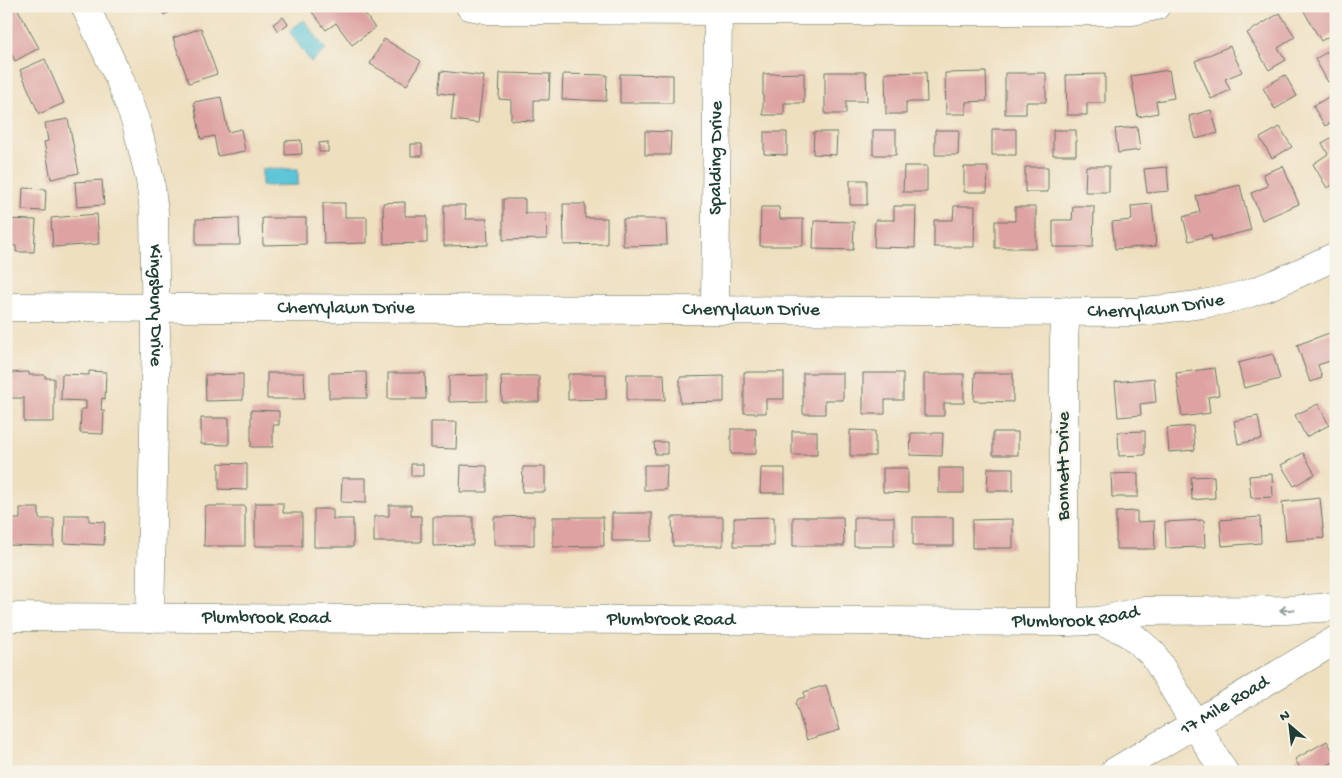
<svg xmlns="http://www.w3.org/2000/svg" width="1342" height="778" viewBox="0 0 1342 778" font-family="'Gochi Hand',sans-serif">
<rect width="100%" height="100%" fill="#f7f3e8"/>
<filter id="ink" filterUnits="userSpaceOnUse"><feTurbulence type="fractalNoise" baseFrequency=".02" numOctaves="2"/><feDisplacementMap in="SourceGraphic" scale="10" xChannelSelector="R" yChannelSelector="G"/><feConvolveMatrix kernelMatrix="1 2 1 2 8 2 1 2 1" color-interpolation-filters="sRGB"/></filter>
<filter id="wash" filterUnits="userSpaceOnUse"><feTurbulence type="fractalNoise" baseFrequency=".0096" numOctaves="4" result="noise"/><feDisplacementMap in="SourceGraphic" scale="20" xChannelSelector="R" yChannelSelector="G"/><feGaussianBlur stdDeviation="1.12" result="paint"/><feColorMatrix in="noise" values="0 0 0 0 0 0 0 0 0 0 0 0 0 0 0 0 0 1.4 0 .05"/><feComposite in="paint" operator="in"/></filter>
<g filter="url(#wash)">
<rect width="100%" height="100%" fill="#eedfbf"/>
<!-- water -->
<path fill="#5cc5d8" stroke="#3e8186" d="M304 20 326 50 311 62 289 31Z
M262 169H298V185L262 186Z"/>
<g id="blocks">
<!-- building -->
<path fill="#dda2a1" d="M16 6 39 48 15 61 9 49 6 51V12Z
M159 6H181L164 15Z
M319 6H359L375 28 352 45 336 23 326 30 312 12Z
M1301 6H1336V15L1331 18 1336 27V32L1321 41Z
M1280 13 1295 37 1278 48 1286 60 1269 70 1247 33Z
M283 17 288 24 278 31 273 24Z
M201 28 217 74 189 83 173 38Z
M384 39 421 61 407 85 370 64Z
M1230 46 1242 72 1225 79 1230 90 1211 99 1195 61Z
M1334 48 1336 51V78L1328 82 1315 59Z
M45 59 64 103 39 114 20 70Z
M1169 70 1174 98 1156 101 1158 113 1138 117 1131 76Z
M441 71 484 76 478 123 451 120 454 95 438 93Z
M825 72H866L867 101H846V114H825Z
M926 72 927 102H906V114H886L885 73Z
M986 72 987 101 966 102V114H946L945 73Z
M500 73 550 74 549 100H534V121L511 120V100L499 99Z
M804 73V103H784V115H763V74Z
M1005 73H1046V102H1026V114H1005Z
M563 74 607 75 606 101 562 99Z
M620 74 673 75V103H620Z
M1105 74V103H1087V115H1067L1066 75Z
M1285 75 1297 96 1275 109 1263 88Z
M1332 95 1336 100V120L1325 126 1313 106Z
M221 97 228 132 241 129 245 151 218 156 214 136 201 139 194 102Z
M1211 110 1218 133 1196 139 1189 116Z
M68 119 79 173 51 179 44 142 48 141 45 123Z
M1137 127 1140 150 1118 153 1115 129Z
M1280 127 1292 147 1272 158 1260 138Z
M992 129H1016V155H992Z
M873 130H896V155H873Z
M935 130H959L958 155H935Z
M1053 130H1076V155H1053Z
M645 131 671 132 670 155H645Z
M764 132H787V155L764 154Z
M814 132H837L836 155 813 154Z
M1336 135V183L1327 188 1313 164 1328 154 1322 143Z
M301 140 302 154 285 155V141Z
M328 142V152H319V143Z
M411 144H422V156H411Z
M904 166H927V192H903Z
M1086 166H1109V192H1085Z
M1283 166 1299 204 1262 220 1251 193 1268 186 1263 174Z
M964 167H988L987 192H964Z
M1025 167H1048V192H1025Z
M1167 167 1169 191 1147 193 1144 169Z
M102 180 104 205 77 207 75 182Z
M850 180H867V205H850Z
M1240 185 1251 230 1212 240 1211 235 1189 241 1183 217 1200 212 1196 196Z
M23 188 46 189 45 211 22 210Z
M503 199H525V213H546L547 239 503 240Z
M405 202V216H427V243L384 244 383 203Z
M323 203H345V217H367V243L324 244Z
M563 204H585V218H607V244L564 245Z
M1152 204 1156 246 1115 249 1112 222 1132 220 1131 206Z
M444 205H465L466 219H487L488 245 444 246Z
M894 206H916L915 248 874 247 875 220H894Z
M954 206H975L974 247H934V220H953Z
M1073 206H1094L1093 247H1053V220H1072Z
M761 207H779L780 219H803V246H760Z
M1015 207H1036V248H995V221H1015Z
M97 214 99 244 53 247 51 218Z
M239 218 240 245H196V219Z
M262 218H306V244L263 245Z
M6 219 36 220 34 252H16V246L6 245Z
M623 219H666L667 245 623 246Z
M814 221 854 222 853 250 813 249Z
M1332 332 1336 343V359L1318 365 1322 378 1310 382 1297 345Z
M1273 354 1280 379 1244 388 1238 363Z
M1215 368 1219 395 1208 397 1210 413 1182 417 1176 373Z
M89 371 106 372 105 399 102 398 101 410H104L103 434 80 433 81 409H86V401L61 400 62 374 89 375Z
M29 372V375H45V378H54V422H24V398H6V373Z
M366 372 367 398H329V373Z
M744 372H784V399H766V413H744Z
M267 373H304L305 399H267Z
M388 373H425L426 399H388Z
M803 373H843V400H825V414H803Z
M863 373H903V400H885V414H863Z
M975 373H1013V402L974 401Z
M243 374V400L206 401 205 375Z
M568 374H606V399L568 400Z
M627 374H664L665 400H627Z
M924 374H964V403H944V416H924Z
M487 375V401L449 402V376Z
M501 376H539V402H502Z
M724 376V402L680 403V377Z
M1154 378 1156 402 1140 404 1141 415 1118 417 1115 382Z
M1318 404 1329 425 1306 437 1295 415Z
M251 410 279 411V425H273V447H251Z
M1258 416 1262 439 1238 444 1234 421Z
M201 418H229V445L201 444Z
M431 422H457L456 449 431 448Z
M1193 426 1195 450 1169 452 1167 428Z
M731 429H756V454H731Z
M850 430 875 431V456H850Z
M792 431H817V455H792Z
M1145 431V455L1119 456 1118 432Z
M993 432H1018V455H993Z
M911 433H943L942 456 910 455Z
M654 442H667V454H655Z
M1303 453 1315 474 1294 486 1281 465Z
M219 463 247 464V490L219 489Z
M411 464H423V476H411Z
M461 465 487 466V492H460Z
M644 465H667L666 490H644Z
M523 467H545V492H522Z
M761 468H785V493H760Z
M883 468H908V493L883 492Z
M939 468H964V493H939Z
M988 468H1013V491H987Z
M1138 473V497H1112L1111 474Z
M1272 474 1273 497 1251 498 1249 476Z
M1214 476 1215 498 1192 500 1191 477Z
M342 478H366V503L341 502Z
M1320 498 1324 538 1286 541 1282 502Z
M255 503H283V513H302V546H255Z
M389 505H411V516H421V542H374V516H389Z
M205 506H245V546H204Z
M20 508H39V519H54V546L6 545V519H20Z
M314 509H333V519H353V547H314Z
M1137 511V522L1154 521 1155 549H1116V512Z
M612 513H652V541H612Z
M65 515H89V521L105 522 104 545 64 543Z
M534 516V545H494V517Z
M433 517H473V545L433 546Z
M553 517H603L604 546 553 547Z
M672 517H723V546H673Z
M774 517V546H734V518Z
M793 517H843L844 546H793Z
M854 517H894V546H854Z
M913 517H953V546H913Z
M1260 517 1261 543 1222 546 1220 520Z
M1013 519V548H972V520Z
M1204 520 1205 547 1166 548 1165 522Z
M826 685 840 730 807 740 796 704 798 699 805 697 804 692Z
M1327 741 1336 757V761L1328 765 1332 772H1302L1295 759Z"/>
</g>
</g>
<g filter="url(#ink)">
<use href="#blocks" fill-opacity="0" stroke="#677665" stroke-width="1"/>
<g fill="none" stroke-linecap="round" stroke-linejoin="round">
<!-- minor casing -->
<g stroke="#677665" stroke-width="29">
<g id="minor">
<path id="s1" d="M85 6 120 80 136 123 150 180 154 212 156 336 150 618"/>
<path d="M470 6 489 10 718 11H1132L1156 6"/>
<path id="s2" d="M6 307 1133 312C1172 308 1211 305 1247 294 1278 284 1307 269 1336 256"/>
<path id="s3" d="M715 309 718 6"/>
<path id="s4" d="M6 617 1064 622 1099 621 1142 611 1286 610 1336 607"/>
<path d="M1099 621 1121 629 1132 636 1153 654 1224 772"/>
<path d="M1064 622V339L1066 311"/>
<path id="s5" d="M1114 772 1336 640"/>
</g>
</g>
<!-- minor -->
<use href="#minor" stroke="#fff" stroke-width="28"/>
</g>
<!-- one-way arrows -->
<defs><path id="oneway-shaft" d="M-6 0H5M1.5-3L5.5 0L1.5 3" fill="none" stroke-width="1.6" stroke-linecap="round" stroke-linejoin="round" transform="scale(1.25)"/></defs>
<use stroke="#8f9e9a" href="#oneway-shaft" transform="translate(1287 610) rotate(178)"/>
</g>
<g text-anchor="middle" dominant-baseline="central" stroke-width="4.5" stroke-linejoin="round" paint-order="stroke">
<!-- street labels -->
<g font-size="19" fill="#1f3d34" stroke="#f7f3e8">
<text stroke="none"><textPath href="#s3" startOffset="151">Spalding Drive</textPath></text>
<text stroke="none"><textPath href="#s2" startOffset="1150">Cherrylawn Drive</textPath></text>
<text stroke="none"><textPath href="#s1" startOffset="312">Kingsbury Drive</textPath></text>
<text stroke="none"><textPath href="#s2" startOffset="340">Cherrylawn Drive</textPath></text>
<text stroke="none"><textPath href="#s2" startOffset="745">Cherrylawn Drive</textPath></text>
<text transform="translate(1064 466) rotate(-90)">Bonnett Drive</text>
<text stroke="none"><textPath href="#s4" startOffset="1070">Plumbrook Road</textPath></text>
<text stroke="none"><textPath href="#s4" startOffset="260">Plumbrook Road</textPath></text>
<text stroke="none"><textPath href="#s4" startOffset="665">Plumbrook Road</textPath></text>
<text stroke="none"><textPath href="#s5" startOffset="129">17 Mile Road</textPath></text>
</g>
</g>
<!-- margin -->
<rect width="1342" height="778" fill="none" stroke="#f7f3e8" stroke-width="25"/>
<!-- north arrow -->
<g transform="translate(1290 726) rotate(332)" stroke="#f7f3e8" stroke-width="4" paint-order="stroke">
<path d="M0-4L9 19L0 12L-9 19Z" fill="#1f3d34"/>
<text y="-8" font-size="14" font-weight="bold" text-anchor="middle" fill="#1f3d34">N</text>
</g>
</svg>
